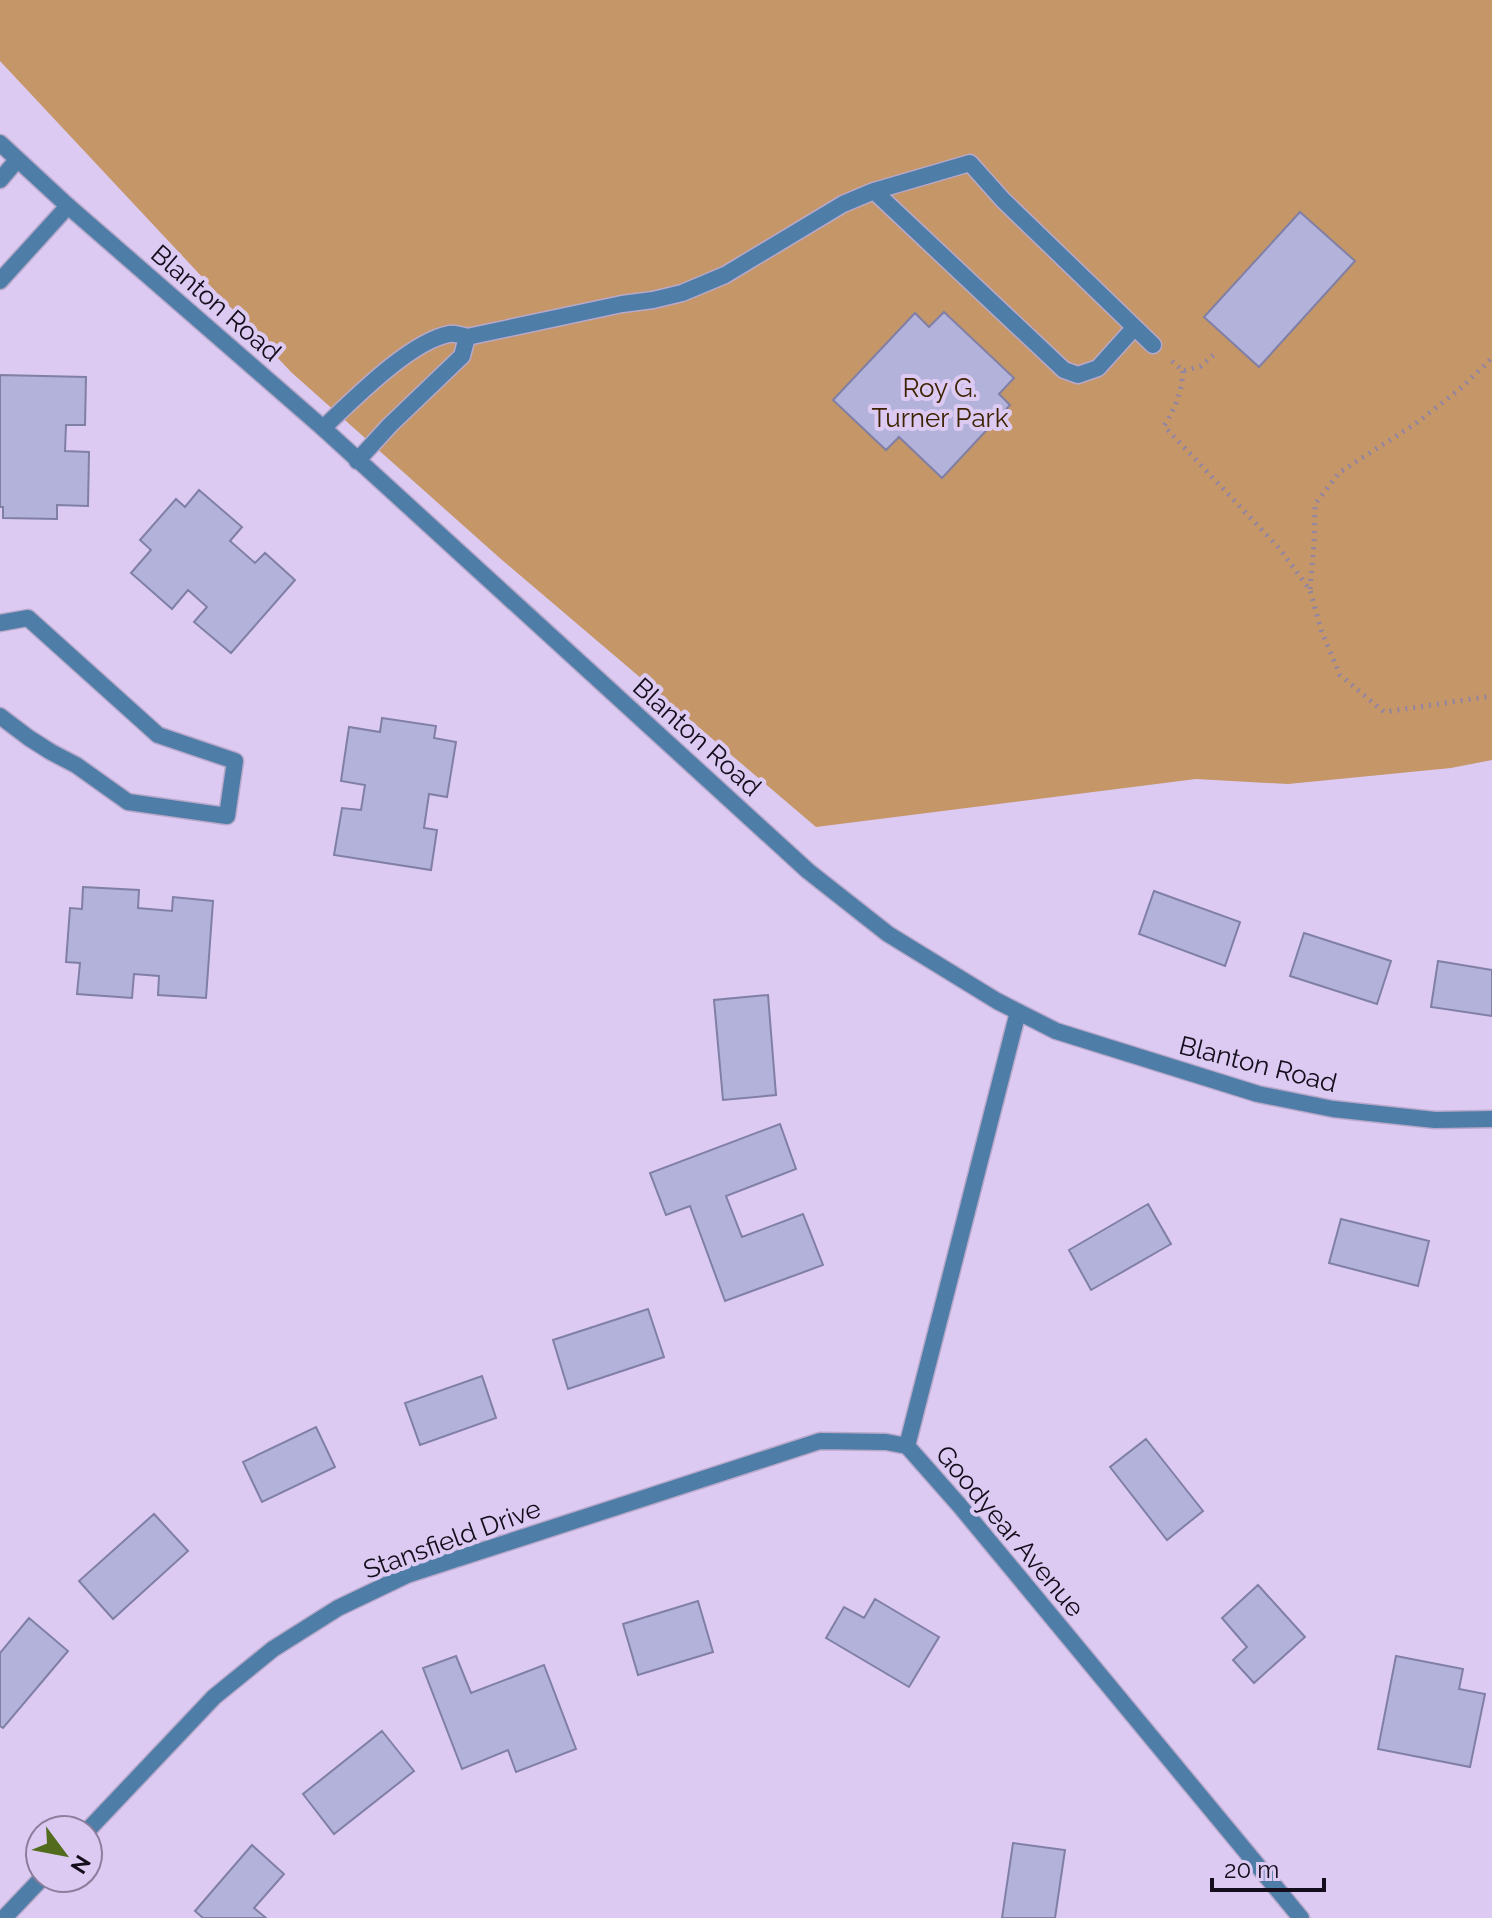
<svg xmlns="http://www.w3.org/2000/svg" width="1492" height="1918" viewBox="0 0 1492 1918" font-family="Raleway,sans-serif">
<rect width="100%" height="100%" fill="#dccaf2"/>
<!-- green -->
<path fill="#c59667" d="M0 0H1492V760L1451 768 1288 784 1196 779 816 827 502 560 291 372 0 61Z"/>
<!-- building -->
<path fill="#b3b2db" stroke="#807fa5" stroke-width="2" d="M1300 212 1355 261 1259 367 1204 317Z
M944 312 1014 378 999 394 1010 405 942 478 899 437 886 450 833 400 915 313 929 327Z
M0 375 86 377 85 425H66L65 451 89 452 88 506 57 505V519L3 518V507H0Z
M199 490 242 527 230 541 255 563 265 553 295 580 231 653 194 622 207 607 188 590 172 609 131 573 151 550 140 540 176 499 185 507Z
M382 718 436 726 434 738 456 742 447 797 429 794 424 828 437 830 431 870 334 855 342 808 361 810 365 785 341 781 349 727 380 732Z
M83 887 139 890 138 908 172 911 173 897 213 901 206 998 158 995 159 976 134 974 132 998 77 994 80 963 66 962 70 908 82 909Z
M1154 891 1240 922 1225 966 1139 934Z
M1304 933 1391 961 1377 1004 1290 976Z
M1438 961 1492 970V1016L1431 1007Z
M768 995 776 1095 723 1100 714 1000Z
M780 1124 796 1169 726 1196 742 1237 803 1214 823 1265 725 1301 690 1206 666 1215 650 1173Z
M1148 1204 1171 1244 1091 1290 1069 1250Z
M1341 1219 1429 1241 1418 1286 1329 1263Z
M648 1309 664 1357 568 1389 553 1340Z
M482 1376 496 1418 420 1445 405 1403Z
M316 1427 335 1467 262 1502 243 1462Z
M1146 1439 1203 1511 1167 1540 1110 1467Z
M154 1514 188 1551 113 1619 79 1581Z
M1258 1585 1305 1637 1254 1683 1233 1660 1247 1647 1222 1618Z
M875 1599 939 1637 909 1687 826 1638 844 1607 864 1618Z
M698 1601 713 1652 638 1675 623 1624Z
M29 1618 68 1651 3 1728 0 1726V1653Z
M456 1656 471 1693 544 1665 576 1749 516 1772 508 1750 462 1769 423 1668Z
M1396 1656 1463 1669 1459 1689 1485 1694 1470 1767 1378 1749Z
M382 1731 414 1771 334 1834 303 1794Z
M1013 1843 1065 1850 1055 1918H1002Z
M252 1845 284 1874 254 1908 266 1918H203L195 1911Z"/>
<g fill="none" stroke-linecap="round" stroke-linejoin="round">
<!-- service casing -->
<g stroke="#b8a8cb" stroke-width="19">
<path id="service" d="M874 191 1064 370 1078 375 1098 368 1134 328
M467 337 622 304 653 300 682 293 725 275 843 204 874 191 970 163 1003 200 1153 345
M323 428C353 400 409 342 449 334 455 333 461 335 467 337L462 356 390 425 357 461"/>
</g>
<!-- minor casing -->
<g stroke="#b8a8cb" stroke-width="19">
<path id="minor" d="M0 180 17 160
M0 281 68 206
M0 623 28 618 158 735 235 761 227 816 128 802 76 765 51 752 29 738 0 716
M1018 1012 907 1446 960 1506 1301 1918
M88 1830 214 1697 273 1649 338 1608 407 1575 820 1441 886 1442 907 1446
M4 1918 42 1878"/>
</g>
<!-- tertiary casing -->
<g stroke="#b8a8cb" stroke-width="19">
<path id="tertiary" d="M0 143 68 206 323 428 808 871 888 934 997 1001 1056 1031 1258 1094 1333 1109 1435 1120 1492 1119"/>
</g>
<!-- path -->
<path stroke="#9284a3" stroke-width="5" stroke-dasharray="2 6" stroke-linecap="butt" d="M1172 361 1183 371 1201 366 1218 351
M1183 371C1181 394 1176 406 1164 426L1279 548 1310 590 1321 630 1340 675 1384 712 1492 696
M1310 589 1314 544 1315 504 1340 472 1415 424 1460 389 1492 358"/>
<!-- service -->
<use href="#service" stroke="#4e7ea7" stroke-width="16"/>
<!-- minor -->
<use href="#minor" stroke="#4e7ea7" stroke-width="16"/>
<!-- tertiary -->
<use href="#tertiary" stroke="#4e7ea7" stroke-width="16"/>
</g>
<g text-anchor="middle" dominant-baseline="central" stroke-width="8" stroke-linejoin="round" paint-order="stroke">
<!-- street labels -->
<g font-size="26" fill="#140d1b" stroke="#dccaf2">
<text transform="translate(216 303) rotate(41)">Blanton Road</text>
<text transform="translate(697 737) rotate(42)">Blanton Road</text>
<text transform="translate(1258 1064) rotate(14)">Blanton Road</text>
<text transform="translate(1010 1531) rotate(50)">Goodyear Avenue</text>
<text transform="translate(452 1539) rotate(-20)">Stansfield Drive</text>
</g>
<!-- park labels -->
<g font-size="26" fill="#3d2201" stroke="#dccaf2">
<text x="940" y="388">Roy G.<tspan x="940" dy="30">Turner Park</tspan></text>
</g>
</g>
<!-- north arrow -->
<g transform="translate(64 1854) rotate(122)"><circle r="38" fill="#dccaf2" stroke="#8c7e9c" stroke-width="2"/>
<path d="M0-6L14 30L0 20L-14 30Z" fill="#526b1d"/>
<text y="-12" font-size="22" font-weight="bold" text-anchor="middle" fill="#140d1b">N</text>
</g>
<!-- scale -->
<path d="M1212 1878v12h112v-12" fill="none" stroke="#140d1b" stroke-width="4"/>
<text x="1224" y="1878" font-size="24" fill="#140d1b" stroke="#dccaf2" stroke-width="6" paint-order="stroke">20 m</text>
</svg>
